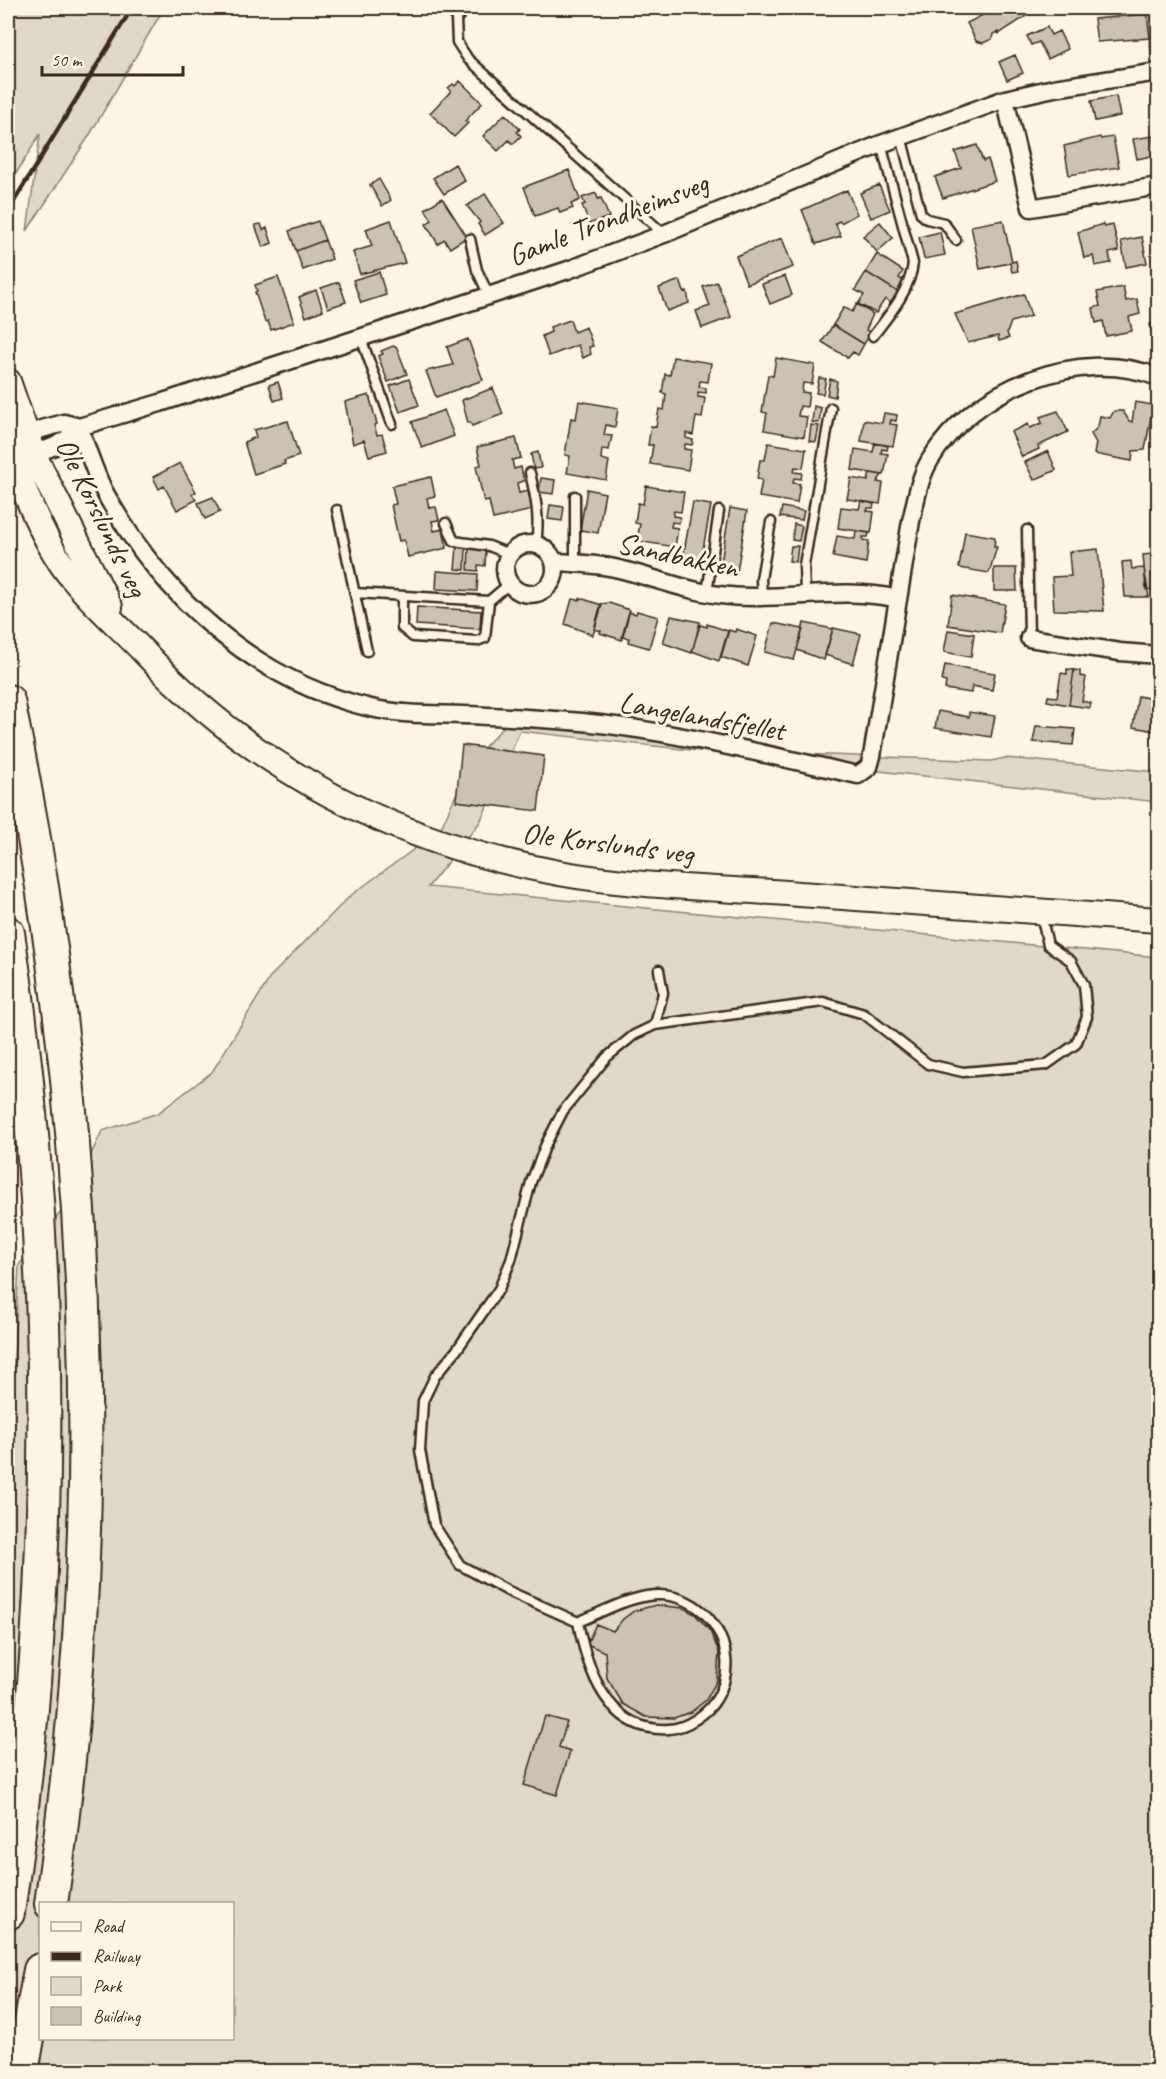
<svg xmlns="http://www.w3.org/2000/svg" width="1166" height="2079" viewBox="0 0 1166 2079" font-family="Caveat,sans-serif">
<rect width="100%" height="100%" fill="#fcf5e5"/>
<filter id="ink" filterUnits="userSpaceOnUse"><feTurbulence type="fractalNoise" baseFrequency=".0167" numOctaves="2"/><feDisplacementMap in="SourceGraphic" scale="12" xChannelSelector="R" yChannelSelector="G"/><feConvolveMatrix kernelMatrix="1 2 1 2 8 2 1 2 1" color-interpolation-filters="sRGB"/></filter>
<g filter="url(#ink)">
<!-- green -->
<path fill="#e0d8c8" stroke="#8e8173" stroke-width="1.5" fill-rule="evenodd" d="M8 8H164L89 136 27 231 40 134 8 187Z
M1148 8H1158L1157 163Z
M514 716 750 752 991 761 1005 758 1158 772V802L520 731 480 822 428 887 1158 957V2071L8 2072V1669L13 1374 19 1265 68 1203 102 1131 158 1113 212 1072 271 976 350 896 440 830 471 761ZM40 1904H232V2038H40Z"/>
<!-- building -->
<path fill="#ccc2b3" stroke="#3b2a1e" stroke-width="1.5" d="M1021 8 1026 16 1022 19 999 34 998 32 993 34 992 39 983 43 976 41 967 23 987 13 985 9 987 8Z
M1147 14 1150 38 1097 42 1094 19Z
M1047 27 1051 35 1059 31 1068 49 1048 59 1039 42 1031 45 1027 36Z
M1015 55 1023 73 1007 80 999 62Z
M460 81 482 103 465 121 468 123 454 137 430 113 451 91 448 88 453 84 455 86Z
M1116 96 1120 116 1095 121 1091 101Z
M505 114 520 129 517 132 521 136 513 144 509 140 498 151 483 136Z
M1153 136 1156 155 1137 159 1133 139Z
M1100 137 1101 139 1113 137 1119 167 1069 175 1064 146Z
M977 145 983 161 988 159 995 181 943 198 935 177 961 168 955 152Z
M455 164 465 181 444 194 433 178Z
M569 170 580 200 571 204 573 208 560 213 558 208 535 216 524 187Z
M379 179 391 200 382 206 370 185Z
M879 185 890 210 871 218 860 193Z
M847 190 857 214 841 223 840 221 835 223 841 236 816 244 802 210Z
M596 193 598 199 601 198 609 217 589 224 582 205 585 204 582 198Z
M485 194 504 223 485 235 478 224 480 222 467 206Z
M442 198 467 237 450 248 444 239 438 244 426 224 432 220 425 209Z
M391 220 405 263 360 274 353 252 372 246 366 229Z
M1003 220 1012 262 1016 261 1018 271 1012 272 1010 263 980 269 971 226Z
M318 221 325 240 296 251 289 231Z
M880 222 893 238 877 252 863 236Z
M261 224 263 230 267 228 272 243 263 247 255 225Z
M1103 224 1104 227 1113 225 1119 251 1109 253 1111 263 1095 266 1093 256 1084 258 1078 232Z
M940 232 945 255 924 259 919 237Z
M1142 237 1147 263 1126 267 1121 241Z
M782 238 793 267 747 284 736 256Z
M325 240 332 259 303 270 296 251Z
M877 254 903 271 899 278 904 281 898 292 866 272Z
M379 272 386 295 361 303 353 280Z
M866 272 898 292 891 303 885 299 876 313 858 304 864 295 855 290Z
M785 276 792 295 770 304 762 284Z
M278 277 294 322 271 330 268 321 265 322 255 292 257 291 255 285Z
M680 280 684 292 687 291 689 303 667 311 659 288Z
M339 282 346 302 328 308 321 288Z
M717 282 731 317 702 328 696 311 710 306 703 287Z
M1123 287 1126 301 1137 299 1140 314 1129 317 1132 331 1106 336 1103 321 1096 323 1093 308 1100 306 1097 292Z
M316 290 323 310 306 317 299 297Z
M1024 294 1031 316 1011 322 1007 333 1009 338 999 341 998 336 968 343 955 314Z
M857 304 873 314 866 330 871 333 864 344 833 325 844 307 852 312Z
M570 320 574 332 586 327 593 346 589 347 591 354 583 358 578 345 549 356 542 336 551 332 550 327Z
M1158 322V352L1156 353 1150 324Z
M833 325 864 344 858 355 853 352 848 358 822 342Z
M468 339 483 380 436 397 426 371 453 365 447 347Z
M393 346 397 348 407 374 388 382 378 356 383 354 381 351Z
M673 357 711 363 708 382 700 381 699 387 706 388V393L698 392V397L705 398 702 418 696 417 693 435 686 433V438L693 440 692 445 685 444 684 449 691 450 688 470 650 464 653 445H648L651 426 656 427 659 409 664 410 666 394 662 393 665 374 670 375Z
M776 358 815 365 812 384 803 383 802 392 809 393 807 407 800 406 798 416 807 417 804 437 764 430 767 413 762 412 768 375 773 376Z
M819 378 826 379 823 394 816 393Z
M409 379 419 405 400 412 390 386Z
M830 379 837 381 835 397 827 395Z
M278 382 283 398 274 401 269 385Z
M493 388 503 414 472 426 470 422 468 423 462 400Z
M369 395 377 424 374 425 377 435 382 434 387 451 369 456 364 440 353 444 345 402Z
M579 401 618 408 615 427 606 425 604 435 612 436 609 450 602 449 601 459 609 461 606 480 567 473 570 456 565 455 571 418 576 419Z
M1135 402 1153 405 1145 450 1133 451 1132 461 1094 454 1096 443 1091 434 1098 427 1100 416 1110 418 1114 411H1123L1129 421 1132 422Z
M814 406 821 408 819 423 812 422Z
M444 410 454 436 422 448 412 422Z
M1058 411 1068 432 1038 446 1039 449 1022 457 1011 432 1028 424 1030 428 1042 423 1040 417Z
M884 413 897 415 896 421 891 420 890 424 897 425 893 446 861 441 864 420 882 423Z
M288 421 299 456 284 461 285 464 254 474 244 442 256 437 254 430Z
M811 425 819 426 816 442 809 441Z
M516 438 521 458 512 460 514 469 521 467 524 481 517 483 519 493 528 491 532 510 493 519 489 501 484 502 476 466 481 465 477 447Z
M768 443 806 449 803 468 795 467 794 472 802 473 801 479 794 478 793 483 800 484 797 503 759 497 762 480 757 479 760 460H765Z
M875 443 888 446 887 450 882 449 881 453 888 454 884 475 852 470 855 449 873 452Z
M1048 451 1056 470 1034 480 1025 462Z
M538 452 541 468 534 469 531 454Z
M180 463 196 492 192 494 196 500 177 510 164 486 159 489 153 477Z
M870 473 882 475 877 482 883 483 880 504 847 499 851 478 868 481Z
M431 477 435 496 427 498 429 508 436 507 439 520 432 521 434 531 443 529 447 548 408 557 404 540 399 541 391 505 396 504 392 486Z
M541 478 555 480 553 494 539 492Z
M646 486 684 492 681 512 674 511 673 516 680 517 679 523 672 522 671 527 678 528 675 547 637 541 640 524 635 523 638 503 643 504Z
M587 489 605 493 598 533 580 530Z
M213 497 220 512 205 519 198 503Z
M861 501 874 504 873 508H868L867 511 874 512 871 533 838 528 841 507 859 509Z
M693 502 711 505 701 560 683 557Z
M550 505 564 507 562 521 548 519Z
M782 507 804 511 802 520 780 517Z
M730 508 747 511 737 572 720 569Z
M794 524 802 526 799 541 792 540Z
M856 531 869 533 868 537H863V540L869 541 866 563 833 557 837 536 855 539Z
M965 532 995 537 994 547H997L989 573 959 568Z
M791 546H798L796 562 789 561Z
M457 547 466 548 465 570 455 569Z
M469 548 486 550 485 566 478 565V571L468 570Z
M1098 549 1104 611 1054 610 1052 577 1071 576 1069 552Z
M1152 554V562H1158V596H1154V589L1146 590 1143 555Z
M1131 561 1132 569 1144 568 1149 597H1125L1122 562Z
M994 568H1016L1017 591H994Z
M437 571 478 574 477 591 436 589Z
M952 595 1005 604 1000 633 948 625Z
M580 598 602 605 593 635 565 624 572 599 580 600Z
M609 603 630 610 622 640 600 633 601 631 594 629 601 604Z
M417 607 481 611 480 629 416 625Z
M637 611 658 617 649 648 628 642 629 638 622 637 629 612 636 614Z
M671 616 700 622 692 653 663 643Z
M773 623 803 629 794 660 765 652Z
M804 623 833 629 824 660 797 650Z
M707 624 728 631 719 661 692 651 700 625 707 627Z
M833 628 861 634 853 664 825 655Z
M736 629 757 636 748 666 721 657 729 630 735 632Z
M948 630 974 634 971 657 944 652Z
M945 665 995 673 992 690 972 686 971 693 945 689 946 682 942 681Z
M1067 669 1074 670 1069 705 1047 701 1048 696 1057 697 1061 673 1067 674Z
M1074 670 1080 671V676L1086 677 1082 701 1091 703 1090 708 1069 705Z
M1154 695H1158L1155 731 1133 727 1138 696 1153 699Z
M938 711 969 717V712L995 716 991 737 935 728Z
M1036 726 1075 729 1073 745 1033 742Z
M462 745 544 756 538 811 456 801Z
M656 1605 683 1608 695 1614 710 1631 719 1652 717 1680 706 1700 691 1712 674 1718 646 1717 623 1704 607 1678 605 1652 587 1644 596 1624 613 1631 623 1619 634 1611Z
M545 1716 567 1722 559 1747 570 1751 557 1795 524 1785Z"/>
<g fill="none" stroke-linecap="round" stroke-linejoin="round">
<!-- lane casing -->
<g stroke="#3b2a1e" stroke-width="13">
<path id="lane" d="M467 8 456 19 457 42 468 59 664 234
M901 136 921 214 927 219 944 223 956 240
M470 239 477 270 489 296
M873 336C889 315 910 291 913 263L881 144
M361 338 392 424
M530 473C536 498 540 519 536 544
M337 510 367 651
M446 523 454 541 489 546 509 554
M1027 530 1029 638
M575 563V496
M355 593 489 601 509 584
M707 593 719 511
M805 593 804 565 831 408
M762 597 761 579 771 522
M402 598V628L413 637 477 641 485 638 489 601
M655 1025 663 993 659 970
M578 1622C587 1670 608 1733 669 1729 686 1728 708 1714 717 1698 746 1650 704 1586 647 1596 623 1600 600 1613 578 1622L508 1591 460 1565 434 1525 420 1450 423 1401 435 1376 456 1351 499 1289 511 1260 531 1182 546 1144 563 1111 607 1057 634 1035 655 1025 823 1002 864 1014 928 1064 963 1072 1046 1065 1076 1044 1087 1017 1084 985 1071 961 1048 945 1041 915"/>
</g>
<!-- street casing -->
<g stroke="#3b2a1e" stroke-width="21">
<path id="street" d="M1005 99 1031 208 1158 186
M79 427C87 448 94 471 104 491 160 595 254 681 371 708 401 715 432 714 463 715 503 716 543 719 582 722 675 731 767 755 858 775L869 767 872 756 911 521C916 501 919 478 930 460 973 388 1080 346 1158 377
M20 441 27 435 42 429 64 423 79 427 160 403 568 270 664 234 881 144 1005 99 1054 88 1158 72
M23 452C44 454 67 443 79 427
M505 569a25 25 0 1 1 50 0a25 25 0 1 1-50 0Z
M555 562C576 563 598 564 619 569 656 578 691 593 730 596 787 601 842 586 898 599
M1029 638 1120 652 1158 655"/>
</g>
<!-- secondary casing -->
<g stroke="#3b2a1e" stroke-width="28">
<path id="secondary" d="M8 381 33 453 110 607
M8 448C23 488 45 547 73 579 94 605 120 627 143 651 257 772 396 843 559 873 636 887 721 888 799 894 919 902 1039 911 1158 920"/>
</g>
<!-- highway casing -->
<g stroke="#3b2a1e" stroke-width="36">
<path id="highway" d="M8 701C90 1094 111 1505 51 1904
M8 933C57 1254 56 1592 8 1913
M22 2072 40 1970"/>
</g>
<!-- lane -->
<use href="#lane" stroke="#fcf5e5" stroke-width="8"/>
<!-- street -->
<use href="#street" stroke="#fcf5e5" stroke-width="16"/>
<!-- secondary -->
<use href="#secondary" stroke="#fcf5e5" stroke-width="24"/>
<!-- highway -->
<use href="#highway" stroke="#fcf5e5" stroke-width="32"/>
<!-- rail -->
<path stroke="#3b2a1e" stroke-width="4.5" d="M8 211 132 8"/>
</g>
</g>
<g text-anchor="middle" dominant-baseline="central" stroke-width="6" stroke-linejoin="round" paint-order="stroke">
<!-- street labels -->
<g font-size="30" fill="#3b2a1e" stroke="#fcf5e5">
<text transform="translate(608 219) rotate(-21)">Gamle Trondheimsveg</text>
<text transform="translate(102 517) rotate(64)">Ole Korslunds veg</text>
<text transform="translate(678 555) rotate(12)">Sandbakken</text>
<text transform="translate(702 716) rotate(10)">Langelandsfjellet</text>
<text transform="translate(608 843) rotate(7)">Ole Korslunds veg</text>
</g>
</g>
<!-- margin -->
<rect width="1166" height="2079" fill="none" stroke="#fcf5e5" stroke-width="30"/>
<rect x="15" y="15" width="1136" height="2049" fill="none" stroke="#3b2a1e" stroke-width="2" filter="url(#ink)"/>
<!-- legend -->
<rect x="39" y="1902" width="195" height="138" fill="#fcf5e5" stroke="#afa495" stroke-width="1.5"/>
<rect x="51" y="1922" width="30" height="9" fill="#fcf5e5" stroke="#afa495" stroke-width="1.5"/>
<text x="93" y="1932" font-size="18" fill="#3b2a1e">Road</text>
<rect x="51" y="1952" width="30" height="9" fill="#3b2a1e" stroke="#afa495" stroke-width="1.5"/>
<text x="93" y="1962" font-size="18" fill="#3b2a1e">Railway</text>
<rect x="51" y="1977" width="30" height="18" fill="#e0d8c8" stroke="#afa495" stroke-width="1.5"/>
<text x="93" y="1992" font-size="18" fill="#3b2a1e">Park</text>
<rect x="51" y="2007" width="30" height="18" fill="#ccc2b3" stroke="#afa495" stroke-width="1.5"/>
<text x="93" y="2022" font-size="18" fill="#3b2a1e">Building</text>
<!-- scale -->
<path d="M42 66v9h141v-9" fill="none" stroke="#3b2a1e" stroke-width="3"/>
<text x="51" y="66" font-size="18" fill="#3b2a1e" stroke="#fcf5e5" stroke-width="4.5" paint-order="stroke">50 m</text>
</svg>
